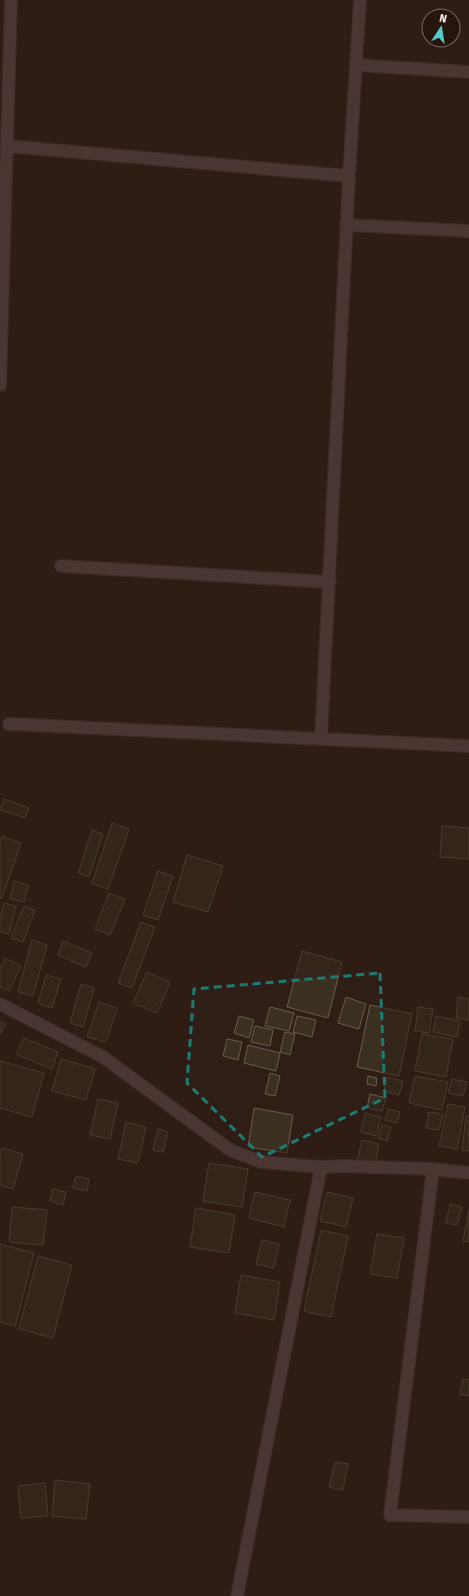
<svg xmlns="http://www.w3.org/2000/svg" width="469" height="1596" viewBox="0 0 469 1596" font-family="'Fira Sans',sans-serif">
<rect width="100%" height="100%" fill="#2f1e16"/>
<!-- building -->
<path fill="#3b3020" stroke="#685c4b" d="M4 799 29 808 25 818 0 810Z
M112 823 129 829 108 889 92 883Z
M442 826 469 828V859L440 857Z
M92 830 103 834 89 877 78 873Z
M2 836 21 843 2 898H0V842Z
M187 855 223 866 208 912 173 902Z
M158 871 173 876 158 920 143 915Z
M14 881 28 885 24 902 10 899Z
M109 893 125 899 110 935 95 929Z
M4 903 16 906 9 934 0 932V918Z
M24 906 35 910 23 942 11 938Z
M141 922 155 927 132 988 118 983Z
M32 940 47 945 33 996 18 992Z
M63 941 92 953 86 967 58 955Z
M302 951 342 962 328 1018 287 1007Z
M5 958 21 966 9 991 0 987V968Z
M147 972 170 982 157 1013 133 1003Z
M46 975 61 979 52 1008 38 1003Z
M81 984 94 988 83 1027 70 1023Z
M346 997 366 1004 359 1029 338 1023Z
M458 997 469 999V1020L456 1018Z
M99 1002 117 1008 106 1042 87 1037Z
M370 1005 412 1014 399 1076 357 1067Z
M270 1007 294 1013 289 1031 265 1026Z
M418 1007 433 1009 429 1033 415 1031Z
M239 1016 254 1020 249 1038 234 1033Z
M297 1016 316 1020 312 1037 293 1032Z
M436 1016 460 1021 457 1037 433 1032Z
M0 1021 6 1024 0 1035Z
M255 1026 273 1030 270 1046 251 1042Z
M285 1032 295 1034 290 1055 280 1052Z
M422 1034 453 1039 446 1077 415 1071Z
M24 1038 58 1052 52 1069 16 1054Z
M227 1039 242 1042 238 1060 223 1056Z
M248 1045 280 1053 276 1071 244 1063Z
M61 1059 95 1069 86 1100 52 1091Z
M0 1061 44 1073 32 1117 0 1108Z
M270 1073 280 1076 275 1096 265 1094Z
M368 1076 377 1078 376 1086 367 1084Z
M415 1076 448 1082 442 1110 409 1103Z
M387 1077 403 1081 399 1095 384 1091Z
M452 1079 467 1082 463 1096 448 1093Z
M370 1094 386 1098 382 1111 367 1108Z
M98 1099 118 1103 110 1139 90 1135Z
M448 1104 465 1107 457 1149 439 1146Z
M254 1108 293 1115 287 1153 248 1147Z
M388 1109 400 1112 397 1123 385 1120Z
M429 1112 443 1114 439 1130 426 1128Z
M365 1113 381 1117 376 1136 361 1132Z
M466 1116H469V1151L462 1150Z
M126 1122 146 1127 138 1163 118 1159Z
M382 1125 391 1127 387 1141 378 1138Z
M158 1129 168 1132 163 1152 153 1150Z
M362 1140 379 1144 375 1166 357 1161Z
M2 1148 23 1154 13 1189 0 1185V1154Z
M209 1163 248 1169 242 1207 203 1201Z
M76 1176 89 1179 87 1191 73 1188Z
M53 1189 66 1192 63 1205 50 1201Z
M255 1192 290 1200 284 1227 249 1218Z
M327 1192 353 1198 346 1227 320 1221Z
M451 1204 462 1207 457 1225 445 1223Z
M12 1207 47 1210 43 1245 9 1242Z
M196 1208 235 1215 229 1253 190 1247Z
M469 1210V1242L463 1241Z
M321 1230 348 1236 331 1317 304 1311Z
M377 1234 404 1238 397 1278 370 1274Z
M262 1240 279 1244 274 1268 256 1264Z
M0 1244 34 1253 15 1326 0 1322Z
M38 1256 72 1265 53 1338 19 1329Z
M241 1275 280 1282 274 1320 235 1313Z
M463 1379 469 1380V1396L460 1394Z
M335 1462 348 1464 343 1490 329 1487Z
M55 1480 90 1484 86 1519 52 1516Z
M45 1483 48 1516 21 1518 18 1486Z"/>
<g fill="none" stroke-linecap="round" stroke-linejoin="round">
<!-- minor casing -->
<g stroke="#4b3b33" stroke-width="14">
<path id="minor" d="M356 65 469 72
M7 146 349 176
M348 225 469 231
M0 385 11 0
M61 566 330 582
M9 724 469 746
M321 739 349 176 360 0
M0 1004 103 1057 230 1150 261 1162 321 1167 344 1166 433 1169 469 1173
M433 1169 390 1515 469 1517
M237 1596 321 1167"/>
</g>
<!-- minor -->
<use href="#minor" stroke="#6c5354" stroke-width="12"/>
</g>
<!-- marked area -->
<path d="M0 0H469V1596H0ZM380 973 385 1098 262 1157 187 1083 194 989Z" fill="#2f1e16" fill-opacity=".55" fill-rule="evenodd"/>
<path fill="none" stroke="#1b7c74" stroke-width="3" stroke-dasharray="8 5" stroke-linejoin="round" d="M380 973 385 1098 262 1157 187 1083 194 989Z"/>
<!-- north arrow -->
<g transform="translate(441 28) rotate(12)"><circle r="19" fill="#25150d" stroke="#7a6b65"/>
<path d="M0-3L7 15L0 10L-7 15Z" fill="#53cdcb"/>
<text y="-6" font-size="11" font-weight="bold" text-anchor="middle" fill="#f9ede8">N</text>
</g>
</svg>
